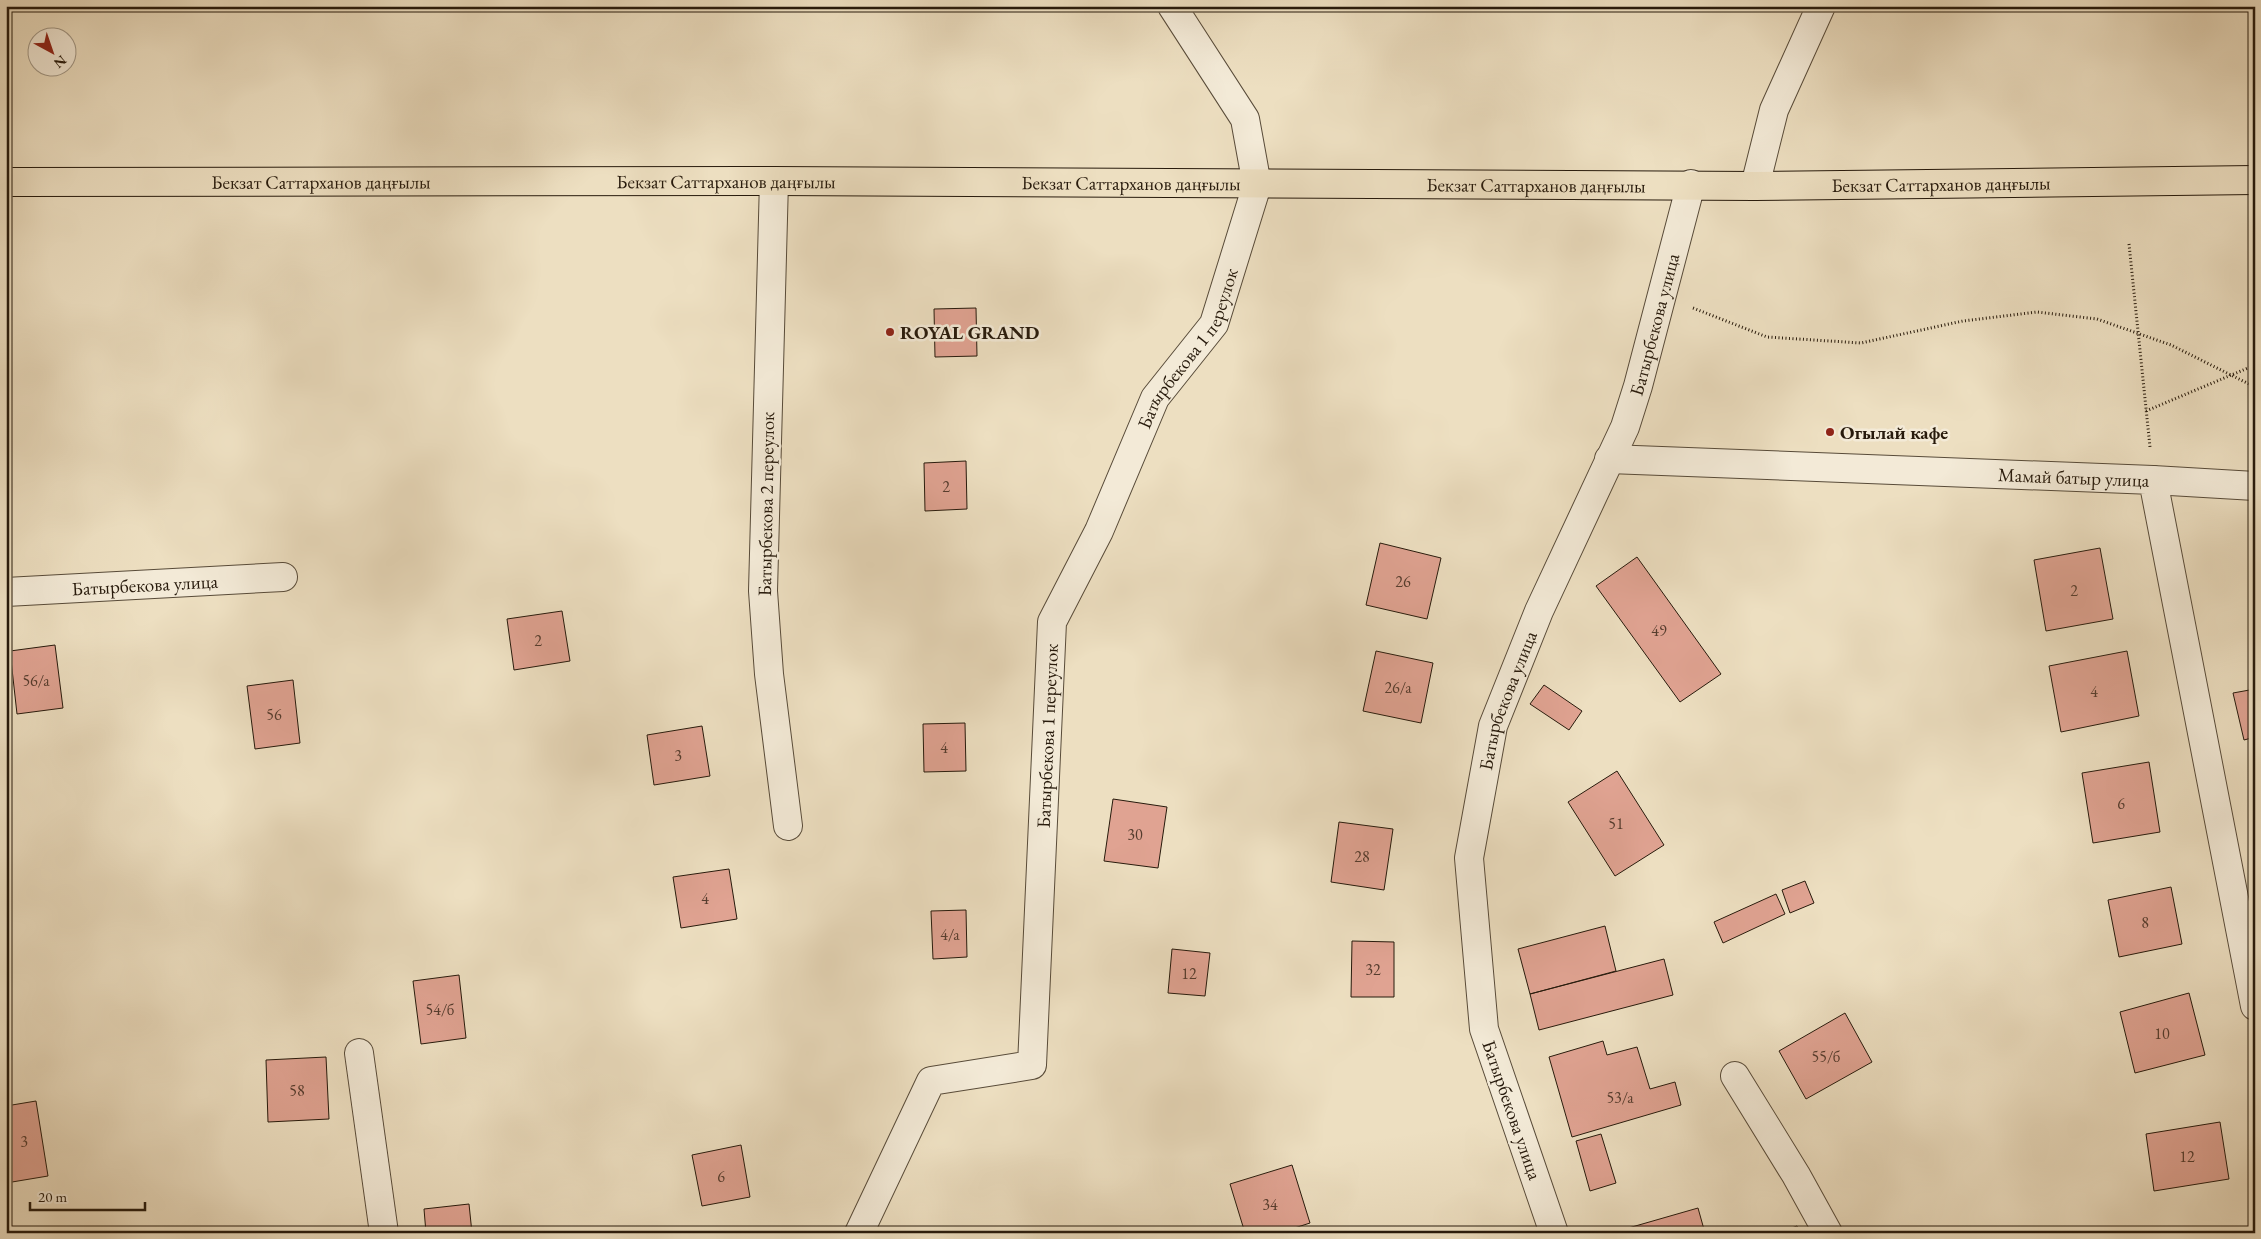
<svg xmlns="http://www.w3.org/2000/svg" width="2261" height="1239" viewBox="0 0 2261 1239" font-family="'EB Garamond',serif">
<rect width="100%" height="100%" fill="#eddfc1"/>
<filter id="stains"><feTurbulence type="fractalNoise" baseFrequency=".004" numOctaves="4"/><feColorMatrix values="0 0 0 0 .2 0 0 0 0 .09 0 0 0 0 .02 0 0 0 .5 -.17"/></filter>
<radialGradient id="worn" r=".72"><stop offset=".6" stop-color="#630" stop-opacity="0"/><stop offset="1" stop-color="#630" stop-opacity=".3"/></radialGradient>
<!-- building -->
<path fill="#e0a392" stroke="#271a0c" d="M976 308 977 356 935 357 934 309Z
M966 461 967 509 925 511 924 463Z
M1380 543 1441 558 1427 619 1366 605Z
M2100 548 2113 619 2046 631 2034 560Z
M1637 557 1721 674 1680 702 1596 586Z
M562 611 570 661 514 670 507 619Z
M55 645 63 708 17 714 10 651Z
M1376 651 1433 663 1421 723 1363 711Z
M2127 651 2139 716 2061 732 2049 666Z
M293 680 300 743 255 749 247 686Z
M1544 685 1582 711 1569 730 1530 704Z
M2255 689V737L2244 740 2233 693Z
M965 723 966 771 924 772 923 724Z
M702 726 710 776 654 785 647 735Z
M2149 762 2160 832 2093 843 2082 773Z
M1617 771 1664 845 1615 876 1568 802Z
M1113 799 1167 807 1158 868 1104 861Z
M1339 822 1393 829 1384 890 1331 882Z
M729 869 737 919 681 928 673 877Z
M1805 881 1814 903 1790 913 1782 890Z
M2171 887 2182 944 2119 957 2108 900Z
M1776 894 1785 914 1723 943 1714 922Z
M966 910 967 957 933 959 931 911Z
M1605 926 1616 971 1530 994 1518 949Z
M1352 941 1394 942V997H1351Z
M1172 949 1210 953 1205 996 1168 993Z
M1664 959 1673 995 1539 1030 1530 994Z
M459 975 466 1038 421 1044 413 981Z
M2189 993 2205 1055 2135 1073 2120 1012Z
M1845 1013 1872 1062 1806 1099 1779 1051Z
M1603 1041 1607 1055 1637 1047 1650 1089 1675 1082 1681 1105 1572 1137 1549 1057Z
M326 1057 329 1119 268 1122 266 1060Z
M36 1101 48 1176 6 1183V1106Z
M2220 1122 2229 1179 2154 1191 2146 1134Z
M1601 1134 1616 1183 1590 1191 1576 1141Z
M741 1145 750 1197 702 1206 692 1155Z
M1292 1165 1310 1223 1279 1233H1245L1230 1184Z
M469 1204 472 1233H426L424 1209Z
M1698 1208 1705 1233H1611Z
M1797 1226 1801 1233H1778Z"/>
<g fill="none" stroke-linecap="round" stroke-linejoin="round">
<!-- minor casing -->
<g stroke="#584b39" stroke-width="30">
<g id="minor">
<path d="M774 181 763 591 769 674 788 826"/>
<path d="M1755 186 1774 110 1821 6"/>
<path id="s1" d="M1609 459 2153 480 2255 1006"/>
<path d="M2153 480 2255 486"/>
<path id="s2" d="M6 592 283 577"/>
<path d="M359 1053 384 1233"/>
<path d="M1735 1076 1796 1175 1828 1233"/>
<path id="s3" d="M859 1233 931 1081 1032 1065 1052 622 1099 531 1155 398 1214 324 1257 185 1245 119 1172 6"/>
<path id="s4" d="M1554 1233 1484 1029 1469 858 1493 726 1539 611 1625 427 1638 386 1691 184"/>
</g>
</g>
<!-- primary casing -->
<g stroke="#271a0c" stroke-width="30">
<g id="primary">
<path id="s5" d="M6 182 774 181 1755 186 2255 180"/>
</g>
</g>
<!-- path -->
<path stroke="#271a0c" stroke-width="3" stroke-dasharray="1 2.5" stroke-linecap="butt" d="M2129 244 2150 447
M1693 308 1767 337 1861 343 1963 321 2037 312 2097 319 2171 345 2255 387
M2146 411 2255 365"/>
<!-- minor -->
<use href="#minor" stroke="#f3ead7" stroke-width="28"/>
<!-- primary -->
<use href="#primary" stroke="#eddfc1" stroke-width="28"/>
</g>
<!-- markers -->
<g fill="#8f2418" stroke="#f3ead7" stroke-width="2">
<circle cx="890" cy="332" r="5"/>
<circle cx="1830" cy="432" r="5"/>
</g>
<g text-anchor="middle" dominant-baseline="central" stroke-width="5" stroke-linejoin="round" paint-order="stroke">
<!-- number labels -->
<g font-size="16" fill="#553c2e">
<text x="946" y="486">2</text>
<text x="1403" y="581">26</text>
<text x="2074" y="590">2</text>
<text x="1659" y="630">49</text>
<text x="538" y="640">2</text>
<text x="36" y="680">56/а</text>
<text x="1398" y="687">26/а</text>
<text x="2094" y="691">4</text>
<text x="274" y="714">56</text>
<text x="944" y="747">4</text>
<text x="678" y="755">3</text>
<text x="2121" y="803">6</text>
<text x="1616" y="823">51</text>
<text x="1135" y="834">30</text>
<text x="1362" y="856">28</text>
<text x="705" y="898">4</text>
<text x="2145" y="922">8</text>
<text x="950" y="934">4/а</text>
<text x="1373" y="969">32</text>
<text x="1189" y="973">12</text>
<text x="440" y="1009">54/б</text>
<text x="2162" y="1033">10</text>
<text x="1826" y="1056">55/б</text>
<text x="297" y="1090">58</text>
<text x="1620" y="1097">53/а</text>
<text x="24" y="1141">3</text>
<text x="2187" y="1156">12</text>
<text x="721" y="1176">6</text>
<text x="1270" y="1204">34</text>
</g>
<!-- street labels -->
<g font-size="19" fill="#271a0c" stroke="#f3ead7">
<text stroke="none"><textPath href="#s5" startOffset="315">Бекзат Саттарханов даңғылы</textPath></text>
<text stroke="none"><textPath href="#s5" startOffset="720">Бекзат Саттарханов даңғылы</textPath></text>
<text stroke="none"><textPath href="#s5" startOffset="1125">Бекзат Саттарханов даңғылы</textPath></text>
<text stroke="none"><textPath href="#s5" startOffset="1935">Бекзат Саттарханов даңғылы</textPath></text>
<text stroke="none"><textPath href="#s5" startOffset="1530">Бекзат Саттарханов даңғылы</textPath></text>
<text stroke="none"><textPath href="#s4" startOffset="955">Батырбекова улица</textPath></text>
<text stroke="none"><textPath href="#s3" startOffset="1021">Батырбекова 1 переулок</textPath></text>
<text stroke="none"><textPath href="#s1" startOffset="465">Мамай батыр улица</textPath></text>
<text transform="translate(766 504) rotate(-89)">Батырбекова 2 переулок</text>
<text stroke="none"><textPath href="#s2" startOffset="139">Батырбекова улица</textPath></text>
<text stroke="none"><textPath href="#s4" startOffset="550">Батырбекова улица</textPath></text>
<text stroke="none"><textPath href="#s3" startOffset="600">Батырбекова 1 переулок</textPath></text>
<text transform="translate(1512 1110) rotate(71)">Батырбекова улица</text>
</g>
<!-- poi labels -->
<g font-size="19" font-weight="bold" fill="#271a0c" stroke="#f3ead7" text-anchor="start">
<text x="900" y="332">ROYAL GRAND</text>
<text x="1840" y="432">Огылай кафе</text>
</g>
</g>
<!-- margin -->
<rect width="2261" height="1239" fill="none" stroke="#eddfc1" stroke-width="25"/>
<rect x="8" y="8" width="2246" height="1224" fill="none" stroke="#271a0c" stroke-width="2.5"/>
<rect x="12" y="12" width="2236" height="1214" fill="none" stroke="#271a0c"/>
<!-- north arrow -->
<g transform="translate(52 52) rotate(140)"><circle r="24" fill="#f3ead7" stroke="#a19786"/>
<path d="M0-4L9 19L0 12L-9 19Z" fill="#8f2418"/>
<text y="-8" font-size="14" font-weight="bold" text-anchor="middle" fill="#271a0c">N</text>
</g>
<!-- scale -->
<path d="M30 1202v8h115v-8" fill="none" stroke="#271a0c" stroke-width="2.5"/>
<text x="38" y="1202" font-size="15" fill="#271a0c" stroke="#f3ead7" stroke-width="4" paint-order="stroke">20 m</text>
<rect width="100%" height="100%" filter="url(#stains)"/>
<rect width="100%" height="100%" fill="url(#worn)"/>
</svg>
